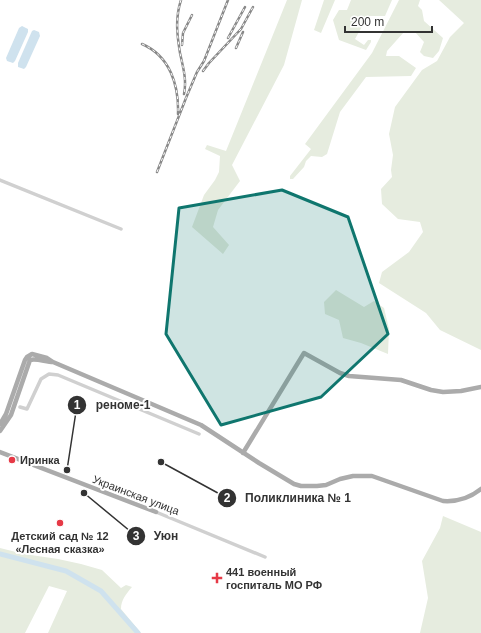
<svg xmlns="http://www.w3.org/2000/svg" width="481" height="633" viewBox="0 0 481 633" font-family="Helvetica,sans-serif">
<rect width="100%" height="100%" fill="#fff"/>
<!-- green -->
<path fill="#e6ecdf" d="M287 0H302L284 65 232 165 240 181 218 210 213 227 229 245 223 254 192 227 204 195 215 180 219 172 220 156 205 149 207 145 226 151Z
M324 0H335L321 33 314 30Z
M351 0H392L385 16H368L355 39 364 45 368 40H371V42L366 50 339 40 333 20 339 10H347Z
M399 0H420L418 6 422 10 424 21 443 38 439 51 433 58 424 56 420 52 424 42 415 32H404L387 51 386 56H399L416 68 411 76 366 77 340 112 327 154 322 157 311 156 306 161 304 167 293 179H290V176L311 149 305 144 372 53Z
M439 0H481V350L440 330 426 313 379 283 382 272 409 252 423 232 420 222 398 219 382 204 381 189 392 177 391 170 393 155 389 134 395 107 422 70 437 61 450 37 464 23Z
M336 290 364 307 374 301 384 308 389 329 388 354 361 343 343 338 339 320 325 314 324 302Z
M443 516 481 532V633H420L428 598 422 561 440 528Z
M0 548 24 554 58 559 81 564 102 570 121 588 126 585 132 587C126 594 121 600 121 609L141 633H48L67 591 49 586 25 633H0Z"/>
<!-- water -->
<path fill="#cfe2ee" d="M22 26 28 29V32L15 61 13 63 7 61 6 58 19 28Z
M34 30 39 32 40 36 26 67 24 69 18 67V63L32 31Z"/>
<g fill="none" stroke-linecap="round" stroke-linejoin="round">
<!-- river -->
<path stroke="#cfe2ee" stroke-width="5" d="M0 554 66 571 101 591 138 633"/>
<!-- minor -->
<path stroke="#d0d0d0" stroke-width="3.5" d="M0 180 121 229
M20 407 27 409 41 379 49 374 58 375 199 434
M156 512 265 557"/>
<!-- major -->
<path stroke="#ababab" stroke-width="4.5" d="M0 424 6 414 25 360 27 357 32 354 47 358 53 362 201 425 259 463 294 484 301 486H317L326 485 340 479 353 476H372L443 501C457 502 470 498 481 489
M0 431 11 415 30 360C36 358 46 362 53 362
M0 452 156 512
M243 453 304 353 340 373 349 376 401 380 431 390 443 392 461 391 481 387"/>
<!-- rail casing -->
<g stroke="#888" stroke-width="2.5">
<path id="rail" d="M181 0C175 18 177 35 180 53 183 67 187 80 184 94
M228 38 245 7
M142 44C170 56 179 85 178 114
M182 45 183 33 192 15
M236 48 243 32
M203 71 209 63 241 29 253 7
M157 172 186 98 197 72 204 61 228 0"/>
</g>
<!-- rail -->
<use href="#rail" stroke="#fff" stroke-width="1" stroke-dasharray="3" stroke-linecap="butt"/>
</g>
<!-- marked area -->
<path fill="#0f766e" fill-opacity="0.2" stroke="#0f766e" stroke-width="3" stroke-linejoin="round" d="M282 190 348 217 388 334 321 397 221 425 166 334 179 208Z"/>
<!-- markers -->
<g fill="#e63946" stroke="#fff" stroke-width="1.5">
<circle cx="12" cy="460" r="4"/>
<circle cx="60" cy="523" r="4"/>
<path d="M215 572h4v4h4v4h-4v4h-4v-4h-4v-4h4z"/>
</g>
<g text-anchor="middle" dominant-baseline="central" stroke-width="4" stroke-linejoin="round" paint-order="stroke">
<!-- poi labels -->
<g font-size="11" font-weight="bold" fill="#333" stroke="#fff" text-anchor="start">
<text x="20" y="460">Иринка</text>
<text x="60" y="536" text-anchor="middle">Детский сад № 12<tspan x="60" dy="13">«Лесная сказка»</tspan></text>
<text x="226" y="572">441 военный<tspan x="226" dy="13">госпиталь МО РФ</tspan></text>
</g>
<!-- street labels -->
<g font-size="11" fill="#333" stroke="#fff">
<text transform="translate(136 495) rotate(21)">Украинская улица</text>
</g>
</g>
<!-- callouts -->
<path fill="none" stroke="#333" stroke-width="1.5" d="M67 470L77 405M161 462L227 498M84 493L136 536"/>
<g fill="#333" stroke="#fff" stroke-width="1.5">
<circle cx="67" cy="470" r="4"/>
<circle cx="161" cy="462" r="4"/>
<circle cx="84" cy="493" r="4"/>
<circle cx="77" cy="405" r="10"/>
<circle cx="227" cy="498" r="10"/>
<circle cx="136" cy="536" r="10"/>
</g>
<g font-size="12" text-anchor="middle" font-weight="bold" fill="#fff">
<text x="77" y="409">1</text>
<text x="227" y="502">2</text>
<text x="136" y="540">3</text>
</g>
<g font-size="12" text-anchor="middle" font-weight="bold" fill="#333" stroke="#fff" stroke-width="4" stroke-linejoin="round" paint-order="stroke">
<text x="123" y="409">реноме-1</text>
<text x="298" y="502">Поликлиника № 1</text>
<text x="166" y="540">Уюн</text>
</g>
<!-- scale -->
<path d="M345 26v6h87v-6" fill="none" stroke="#333333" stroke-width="2"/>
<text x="351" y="26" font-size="12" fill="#333333" stroke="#ffffff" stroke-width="3" paint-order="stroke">200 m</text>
</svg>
